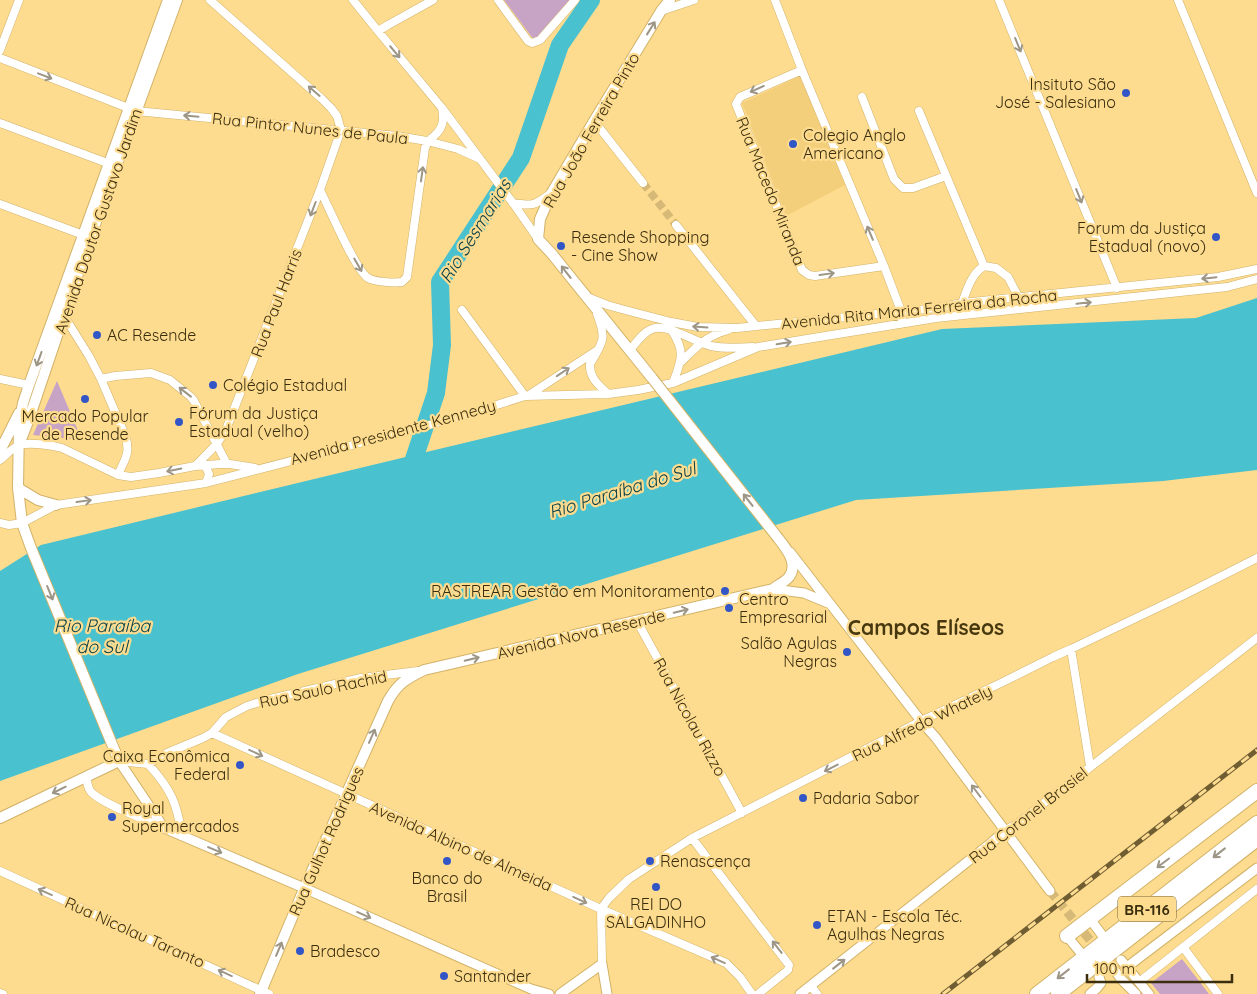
<svg xmlns="http://www.w3.org/2000/svg" width="1257" height="994" viewBox="0 0 1257 994" font-family="Quicksand,sans-serif">
<rect width="100%" height="100%" fill="#fddc90"/>
<!-- built -->
<path fill="#f4cf7b" d="M800 76 845 185 786 216 742 103Z"/>
<!-- green -->
<path fill="#c7a3c6" d="M504 0H573L542 36 534 40Z
M57 381 82 440 33 435Z
M1182 959 1209 994H1160L1151 983Z"/>
<!-- water -->
<path fill="#4ac1cf" d="M1257 298V470L1163 481 856 500 298 674 0 781V571L41 545 414 455 942 329 1196 318Z"/>
<g fill="none" stroke-linecap="round" stroke-linejoin="round">
<!-- river -->
<path stroke="#4ac1cf" stroke-width="18" d="M408 477 436 393 442 345 440 282 521 158 560 45 591 0"/>
<!-- minor-tunnel -->
<path stroke="#d6b976" stroke-width="8" stroke-dasharray="8 4" stroke-linecap="butt" d="M643 183 676 225"/>
<!-- tertiary-tunnel -->
<path stroke="#d6b976" stroke-width="9" stroke-dasharray="9 4.5" stroke-linecap="butt" d="M1050 891 1099 951"/>
<!-- minor casing -->
<g stroke="#d2b268" stroke-width="9">
<path id="minor" d="M353 0 378 31 442 108 513 203 538 239
M498 0 528 41 532 43 540 40 575 0
M775 0 802 70 884 266 901 311 902 323
M999 0 1117 288
M1178 0 1257 193
M661 11 694 0
M378 31 388 25 433 0
M0 50 19 0
M0 58 136 111 397 136 427 141 458 149 480 159
M802 70 740 97 736 104 802 270 809 275 815 276 884 266
M862 97 894 179 903 188H913L946 176
M919 111 984 266
M594 121 643 183
M0 123 110 164
M320 190C329 207 355 270 368 278 374 282 395 283 402 282L407 277 425 148C427 141 430 140 435 135 444 127 444 118 442 108
M513 203C532 206 534 206 550 194
M0 204 86 236
M676 225 756 326
M587 297 607 305 625 310 671 322 698 327 737 328 937 308 962 303 1218 277 1257 269
M962 303C967 290 971 274 984 266L996 268 1008 277 1019 298
M462 310 525 396
M60 314 64 316 89 356 101 379 125 435C131 454 125 458 118 475
M597 314C607 339 603 342 590 364 589 378 599 385 608 394
M672 331C686 352 681 361 673 383
M630 350C636 343 643 332 652 329 668 323 694 342 711 346 725 349 739 348 753 347
M681 362C696 347 706 336 728 330
M0 379 29 385
M101 379 115 376 151 373 170 380 191 397 194 401 227 464
M529 395 596 351
M0 460C6 455 13 447 20 445 30 442 51 445 62 448L118 475 131 477 159 473 195 466 220 464H230L255 468
M205 465 209 474 206 483
M195 466C207 454 220 443 227 427L320 190 341 130 337 116 331 108 322 99 210 0
M0 523 9 525 22 523 56 505 206 483 456 418 525 396 608 394 638 390 673 383 758 347 936 318 1227 287 1257 279
M637 621 742 813
M1071 649 1090 766
M212 733 601 909 726 963 740 977 752 994
M119 761 148 764C171 789 177 803 182 836
M148 764 167 753 203 738 212 733 226 717 247 706 266 700 361 678 418 671
M87 777C87 782 87 787 91 792 102 804 147 820 164 828
M1006 830 1018 823 1257 638
M692 838 789 965 788 970 758 994
M0 871 269 994
M601 909 609 898 629 879 692 838 921 721 1003 682 1053 657 1071 649 1184 595 1257 558
M601 909 602 964
M1183 947 1218 994
M1139 982 1257 889
M811 986 817 994
M0 993 3 994"/>
</g>
<!-- tertiary casing -->
<g stroke="#d2b268" stroke-width="11">
<path id="tertiary" d="M790 552 921 721 936 738 1050 891
M773 589 804 593 828 603
M119 761 164 828 304 888 531 989 549 994
M1090 919 1102 935
M1067 936 1080 952
M1121 960 1149 994
M1111 965 1121 979 1136 994
M1127 967 1257 868
M560 994 602 964 607 994
M800 994 991 843 1006 830
M1090 994 1097 988 1101 983 1099 977"/>
</g>
<!-- secondary casing -->
<g stroke="#d2b268" stroke-width="12">
<path id="secondary" d="M652 378 552 254 538 239 540 219 551 194 594 121 661 11 670 0
M22 437 29 419 90 238 177 0
M0 451 19 413
M18 488 38 500 56 505
M0 818 119 761 31 548 22 523 18 488 19 424 23 403 29 385 168 0
M260 994 307 882 388 701C398 683 406 679 424 670L773 589C778 585 785 582 789 577 799 564 786 548 778 538"/>
</g>
<!-- motorway casing -->
<g stroke="#d2b268" stroke-width="16">
<path id="motorway" d="M1067 936 1257 791
M1037 994 1257 823
M1058 994 1257 839"/>
</g>
<!-- minor -->
<use href="#minor" stroke="#fff" stroke-width="8"/>
<!-- tertiary -->
<use href="#tertiary" stroke="#fff" stroke-width="9"/>
<!-- secondary -->
<use href="#secondary" stroke="#fff" stroke-width="10"/>
<!-- motorway -->
<use href="#motorway" stroke="#fff" stroke-width="14"/>
<!-- rail casing -->
<g stroke="#705e32" stroke-width="5">
<path id="rail" d="M943 994 1257 750"/>
</g>
<!-- rail -->
<use href="#rail" stroke="#fddc90" stroke-width="3" stroke-dasharray="9" stroke-linecap="butt"/>
<!-- secondary-bridge casing -->
<g stroke="#d2b268" stroke-width="12" stroke-linecap="butt">
<path id="secondary-bridge" d="M652 378 778 538"/>
</g>
<!-- secondary-bridge -->
<use href="#secondary-bridge" stroke="#fff" stroke-width="10"/>
</g>
<!-- one-way arrows -->
<defs><path id="oneway-shaft" d="M-6 0H5M1.5-3L5.5 0L1.5 3" fill="none" stroke-width="1.6" stroke-linecap="round" stroke-linejoin="round" transform="scale(1.25)"/></defs>
<g stroke="#9d9686">
<use href="#oneway-shaft" transform="translate(651 28) rotate(-58)"/>
<use href="#oneway-shaft" transform="translate(1018 45) rotate(68)"/>
<use href="#oneway-shaft" transform="translate(395 52) rotate(50)"/>
<use href="#oneway-shaft" transform="translate(45 76) rotate(21)"/>
<use href="#oneway-shaft" transform="translate(757 89) rotate(156)"/>
<use href="#oneway-shaft" transform="translate(314 91) rotate(-139)"/>
<use href="#oneway-shaft" transform="translate(191 116) rotate(-175)"/>
<use href="#oneway-shaft" transform="translate(422 174) rotate(-82)"/>
<use href="#oneway-shaft" transform="translate(1079 196) rotate(68)"/>
<use href="#oneway-shaft" transform="translate(313 209) rotate(111)"/>
<use href="#oneway-shaft" transform="translate(870 233) rotate(-113)"/>
<use href="#oneway-shaft" transform="translate(358 265) rotate(60)"/>
<use href="#oneway-shaft" transform="translate(566 272) rotate(-128)"/>
<use href="#oneway-shaft" transform="translate(827 274) rotate(-8)"/>
<use href="#oneway-shaft" transform="translate(1209 278) rotate(174)"/>
<use href="#oneway-shaft" transform="translate(1084 303) rotate(-6)"/>
<use href="#oneway-shaft" transform="translate(700 327) rotate(-176)"/>
<use href="#oneway-shaft" transform="translate(784 343) rotate(-10)"/>
<use href="#oneway-shaft" transform="translate(39 359) rotate(110)"/>
<use href="#oneway-shaft" transform="translate(563 372) rotate(-34)"/>
<use href="#oneway-shaft" transform="translate(185 392) rotate(-142)"/>
<use href="#oneway-shaft" transform="translate(174 470) rotate(169)"/>
<use href="#oneway-shaft" transform="translate(748 500) rotate(-128)"/>
<use href="#oneway-shaft" transform="translate(84 501) rotate(-8)"/>
<use href="#oneway-shaft" transform="translate(50 593) rotate(68)"/>
<use href="#oneway-shaft" transform="translate(681 611) rotate(-13)"/>
<use href="#oneway-shaft" transform="translate(472 659) rotate(-13)"/>
<use href="#oneway-shaft" transform="translate(372 736) rotate(-66)"/>
<use href="#oneway-shaft" transform="translate(256 753) rotate(25)"/>
<use href="#oneway-shaft" transform="translate(831 768) rotate(153)"/>
<use href="#oneway-shaft" transform="translate(59 790) rotate(154)"/>
<use href="#oneway-shaft" transform="translate(976 791) rotate(-127)"/>
<use href="#oneway-shaft" transform="translate(215 850) rotate(23)"/>
<use href="#oneway-shaft" transform="translate(1219 853) rotate(142)"/>
<use href="#oneway-shaft" transform="translate(1163 863) rotate(143)"/>
<use href="#oneway-shaft" transform="translate(45 892) rotate(-156)"/>
<use href="#oneway-shaft" transform="translate(580 900) rotate(24)"/>
<use href="#oneway-shaft" transform="translate(364 915) rotate(24)"/>
<use href="#oneway-shaft" transform="translate(777 947) rotate(-128)"/>
<use href="#oneway-shaft" transform="translate(279 949) rotate(-67)"/>
<use href="#oneway-shaft" transform="translate(718 960) rotate(-156)"/>
<use href="#oneway-shaft" transform="translate(839 964) rotate(-38)"/>
<use href="#oneway-shaft" transform="translate(225 973) rotate(-156)"/>
<use href="#oneway-shaft" transform="translate(1063 974) rotate(142)"/>
</g>
<!-- markers -->
<g fill="#3356c6" stroke="#fddc90" stroke-width="2">
<circle cx="1126" cy="93" r="5"/>
<circle cx="793" cy="144" r="5"/>
<circle cx="1216" cy="237" r="5"/>
<circle cx="561" cy="246" r="5"/>
<circle cx="97" cy="335" r="5"/>
<circle cx="213" cy="385" r="5"/>
<circle cx="85" cy="399" r="5"/>
<circle cx="179" cy="422" r="5"/>
<circle cx="725" cy="591" r="5"/>
<circle cx="729" cy="608" r="5"/>
<circle cx="847" cy="652" r="5"/>
<circle cx="240" cy="765" r="5"/>
<circle cx="803" cy="798" r="5"/>
<circle cx="112" cy="817" r="5"/>
<circle cx="447" cy="861" r="5"/>
<circle cx="650" cy="861" r="5"/>
<circle cx="656" cy="887" r="5"/>
<circle cx="817" cy="925" r="5"/>
<circle cx="300" cy="951" r="5"/>
<circle cx="444" cy="976" r="5"/>
</g>
<g text-anchor="middle" dominant-baseline="central" stroke-width="4.5" stroke-linejoin="round" paint-order="stroke">
<!-- shield labels -->
<rect fill="#fddc90" stroke="#756235" stroke-width="1" x="1118" y="896.5" width="58" height="25" rx="4"/>
<g font-size="15" font-weight="bold" fill="#3b2e0e">
<text x="1147" y="909">BR-116</text>
</g>
<!-- poi labels -->
<g font-size="16" fill="#3b2e0e" stroke="#fddc90" text-anchor="start">
<text x="1116" y="84" text-anchor="end">Insituto São<tspan x="1116" dy="18">José - Salesiano</tspan></text>
<text x="803" y="135">Colegio Anglo<tspan x="803" dy="18">Americano</tspan></text>
<text x="1206" y="228" text-anchor="end">Forum da Justiça<tspan x="1206" dy="18">Estadual (novo)</tspan></text>
<text x="571" y="237">Resende Shopping<tspan x="571" dy="18">- Cine Show</tspan></text>
<text x="107" y="335">AC Resende</text>
<text x="223" y="385">Colégio Estadual</text>
<text x="189" y="413">Fórum da Justiça<tspan x="189" dy="18">Estadual (velho)</tspan></text>
<text x="85" y="416" text-anchor="middle">Mercado Popular<tspan x="85" dy="18">de Resende</tspan></text>
<text x="715" y="591" text-anchor="end">RASTREAR Gestão em Monitoramento</text>
<text x="739" y="599">Centro<tspan x="739" dy="18">Empresarial</tspan></text>
<text x="837" y="643" text-anchor="end">Salão Agulas<tspan x="837" dy="18">Negras</tspan></text>
<text x="230" y="756" text-anchor="end">Caixa Econômica<tspan x="230" dy="18">Federal</tspan></text>
<text x="813" y="798">Padaria Sabor</text>
<text x="122" y="808">Royal<tspan x="122" dy="18">Supermercados</tspan></text>
<text x="660" y="861">Renascença</text>
<text x="447" y="878" text-anchor="middle">Banco do<tspan x="447" dy="18">Brasil</tspan></text>
<text x="656" y="904" text-anchor="middle">REI DO<tspan x="656" dy="18">SALGADINHO</tspan></text>
<text x="827" y="916">ETAN - Escola Téc.<tspan x="827" dy="18">Agulhas Negras</tspan></text>
<text x="310" y="951">Bradesco</text>
<text x="454" y="976">Santander</text>
</g>
<!-- street labels -->
<g font-size="16" fill="#3b2e0e" stroke="#fddc90">
<text transform="translate(310 128) rotate(6)">Rua Pintor Nunes de Paula</text>
<text transform="translate(591 130) rotate(-60)">Rua João Ferreira Pinto</text>
<text transform="translate(771 191) rotate(68)">Rua Macedo Miranda</text>
<text transform="translate(98 221) rotate(-71)">Avenida Doutor Gustavo Jardim</text>
<text transform="translate(276 303) rotate(-69)">Rua Paul Harris</text>
<text transform="translate(919 309) rotate(-6)">Avenida Rita Maria Ferreira da Rocha</text>
<text transform="translate(393 432) rotate(-15)">Avenida Presidente Kennedy</text>
<text transform="translate(581 634) rotate(-13)">Avenida Nova Resende</text>
<text transform="translate(323 689) rotate(-12)">Rua Saulo Rachid</text>
<text transform="translate(690 717) rotate(61)">Rua Nicolau Rizzo</text>
<text transform="translate(922 723) rotate(-26)">Rua Alfredo Whately</text>
<text transform="translate(1028 815) rotate(-38)">Rua Coronel Brasiel</text>
<text transform="translate(326 841) rotate(-66)">Rua Gulhot Rodrigues</text>
<text transform="translate(461 846) rotate(24)">Avenida Albino de Almeida</text>
<text transform="translate(135 932) rotate(24)">Rua Nicolau Taranto</text>
</g>
<!-- water labels -->
<g font-size="18" font-style="italic" fill="#0b4248" stroke="#fddc90">
<text transform="translate(475 231) rotate(-58)">Rio Sesmarias</text>
<text transform="translate(622 490) rotate(-17)">Rio Paraíba do Sul</text>
<text x="102" y="625">Rio Paraíba<tspan x="102" dy="21">do Sul</tspan></text>
</g>
<!-- district labels -->
<g font-size="21" font-weight="bold" fill="#48380f" stroke="#fddc90">
<text x="926" y="627">Campos Elíseos</text>
</g>
</g>
<!-- scale -->
<path d="M1087 974v8h145v-8" fill="none" stroke="#3b2e0e" stroke-width="2.5"/>
<text x="1094" y="974" font-size="15" fill="#3b2e0e" stroke="#fddc90" stroke-width="4" paint-order="stroke">100 m</text>
</svg>
